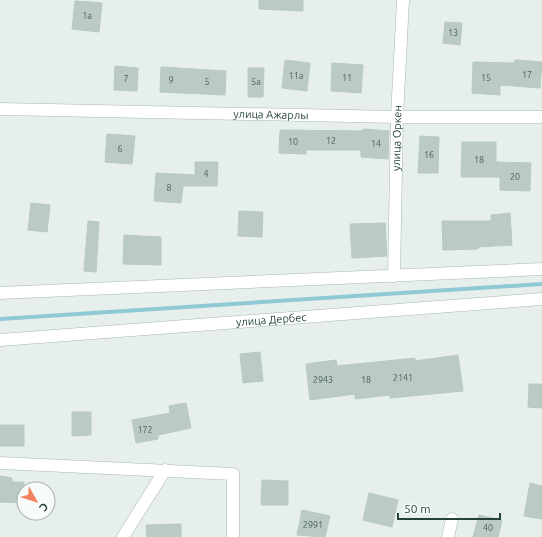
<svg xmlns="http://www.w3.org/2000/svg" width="542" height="537" viewBox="0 0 542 537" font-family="Ubuntu,sans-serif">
<rect width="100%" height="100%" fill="#e6efeb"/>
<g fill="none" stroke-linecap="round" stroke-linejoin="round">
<!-- stream -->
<path stroke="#8ec9d4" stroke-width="4" d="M0 319 542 284"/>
</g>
<!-- building -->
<path fill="#bbcac4" stroke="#b8c9c2" d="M259 0H303V11L259 9Z
M75 1 102 3 99 32 72 29Z
M445 22 462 23 460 45 443 43Z
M285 60 310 63 307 91 282 88Z
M515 60 542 62 540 88 500 85V95L472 93 473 62 514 63Z
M332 63 363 65 361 93 331 91Z
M115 66 138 68 137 91 114 90Z
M161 67 226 71 225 95 160 92Z
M248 68H264L263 97H248Z
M363 129 389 131 388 159 361 157V150H306V154L279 153 280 130 363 131Z
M107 134 135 136 132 164 105 162Z
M420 136 439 137 438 173H418Z
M462 142H496V162L531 163 530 191 500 190V177H461Z
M195 162H218L217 186H183L181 203 154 201 156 173 195 175Z
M31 203 50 205 47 232 28 230Z
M239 211 263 212 262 237 238 236Z
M510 213 512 245 478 247V249L443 250 442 221H491V215Z
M88 221 99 222 96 272 84 271Z
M385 223 387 256 352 258 350 224Z
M124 235 161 237V265L123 264Z
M260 352 263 381 243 383 240 354Z
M458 355 463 391 390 398V395L355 399V394L310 400 306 364 336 360 337 366 415 358V361Z
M529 384H542V408L528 407Z
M186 403 191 428 158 435V439L136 443 132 420 170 413 169 406Z
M72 412H91V435L72 436Z
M0 425H24V446H0Z
M0 476 12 478V482H24V503L0 502Z
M262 480 288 481V505H261Z
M530 483 542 486V519L524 516Z
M369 493 398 500 392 527 363 520Z
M302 510 330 516 325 537 297 535Z
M479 515 502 520 498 537H473Z
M181 524V537H147L146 525Z"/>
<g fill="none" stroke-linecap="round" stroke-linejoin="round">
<!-- street casing -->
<g stroke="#a8b8b2" stroke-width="13">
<g id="street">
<path id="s1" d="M0 109 397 117H542"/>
<path id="s2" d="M394 276 397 117 403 0"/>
<path d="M0 293 542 269"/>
<path id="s3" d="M0 340 542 299"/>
<path d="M0 463 233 474V537"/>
<path d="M123 537 165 470"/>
<path d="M448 537 452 519"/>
</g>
</g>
<!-- street -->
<use href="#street" stroke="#fff" stroke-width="12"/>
</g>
<g text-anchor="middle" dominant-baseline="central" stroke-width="3" stroke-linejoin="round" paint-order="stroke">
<!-- number labels -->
<g font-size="9" fill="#4a645c">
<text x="87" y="16">1а</text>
<text x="453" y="33">13</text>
<text x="527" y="75">17</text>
<text x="296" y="76">11а</text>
<text x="347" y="78">11</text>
<text x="486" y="78">15</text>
<text x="126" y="79">7</text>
<text x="171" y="80">9</text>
<text x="207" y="82">5</text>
<text x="256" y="82">5а</text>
<text x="331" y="141">12</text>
<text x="293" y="142">10</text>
<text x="376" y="144">14</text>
<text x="120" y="149">6</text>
<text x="429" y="155">16</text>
<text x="479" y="160">18</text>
<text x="206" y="174">4</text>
<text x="515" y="177">20</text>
<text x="169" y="188">8</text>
<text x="403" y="378">2141</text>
<text x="323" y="380">2943</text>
<text x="366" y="380">18</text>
<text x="145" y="430">172</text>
<text x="313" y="525">2991</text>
<text x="488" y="528">40</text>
</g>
<!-- street labels -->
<g font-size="11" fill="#24423a" stroke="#f7fbf9">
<text stroke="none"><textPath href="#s1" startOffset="271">улица Ажарлы</textPath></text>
<text stroke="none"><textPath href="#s2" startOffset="138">улица Оркен</textPath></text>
<text stroke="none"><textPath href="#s3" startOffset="272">улица Дербес</textPath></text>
</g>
</g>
<!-- north arrow -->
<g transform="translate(36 501) rotate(129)"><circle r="19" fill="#f7fbf9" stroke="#a3b1ad"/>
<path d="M0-3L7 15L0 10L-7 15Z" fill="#f4845f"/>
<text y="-6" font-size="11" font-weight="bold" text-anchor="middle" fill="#24423a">С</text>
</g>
<!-- scale -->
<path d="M398 513v6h102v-6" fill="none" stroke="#24423a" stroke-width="2"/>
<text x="404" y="513" font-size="12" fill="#24423a" stroke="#f7fbf9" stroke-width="3" paint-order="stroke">50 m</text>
</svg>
